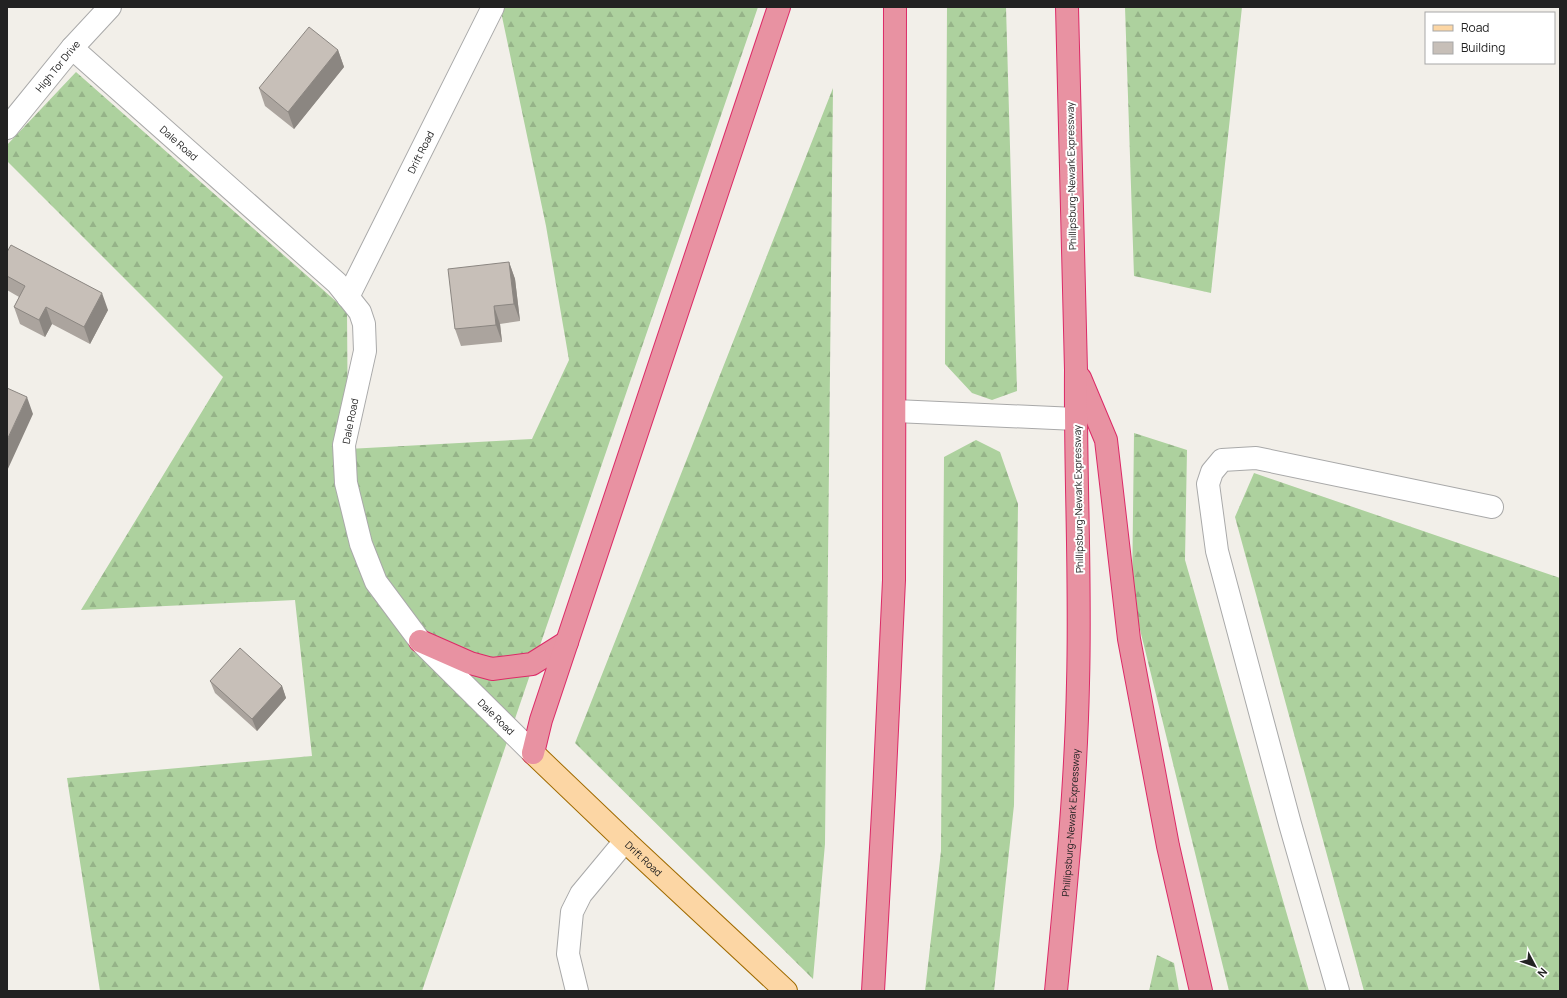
<svg xmlns="http://www.w3.org/2000/svg" width="1567" height="998" viewBox="0 0 1567 998" font-family="Manrope,sans-serif">
<defs>
<pattern id="forest-firs" width="22" height="20" patternUnits="userSpaceOnUse"><rect width="22" height="20" fill="#add19e"/><path d="M5 1l3.5 6h-7zM16 11l3.5 6h-7z" fill="#95b388"/></pattern>
</defs>
<rect width="100%" height="100%" fill="#f2efe9"/>
<!-- forest -->
<path fill="url(#forest-firs)" d="M500 7H758L422 991H100L67 778 312 756 295 600 81 610 223 377 7 161V145L76 72 347 311 348 449 532 439 569 360 546 226Z
M947 7H1006L1017 391 992 400 972 393 945 364Z
M1125 7H1242L1211 293 1134 276Z
M833 88 825 844 813 979 575 743Z
M1134 433 1187 450 1185 560 1309 991H1229L1132 597Z
M976 440 1000 452 1018 504 1014 805 994 991H925L941 851 944 457Z
M1254 473 1560 578V991H1364L1235 517Z
M1157 955 1174 963 1179 991H1149Z"/>
<g fill="none" stroke-linecap="round" stroke-linejoin="round">
<!-- minor casing -->
<g stroke="#a9a9a9" stroke-width="24">
<g id="minor">
<path id="s1" d="M72 48 337 283 360 312 364 324 365 351 344 445 346 483 361 544 376 582 420 641 533 753"/>
<path id="s2" d="M7 128 72 48 110 7"/>
<path id="s3" d="M348 297 493 7"/>
<path d="M895 411 1076 419"/>
<path d="M577 991 568 954 572 912 581 894 625 841"/>
<path d="M1338 991 1290 824 1217 551 1208 484 1212 472 1222 460 1256 458 1492 507"/>
</g>
</g>
<!-- major casing -->
<g stroke="#a06b00" stroke-width="24">
<g id="major">
<path id="s4" d="M533 753 625 841 786 991"/>
</g>
</g>
<!-- highway casing -->
<g stroke="#dc2a67" stroke-width="24">
<g id="highway">
<path d="M1080 378 1106 440 1129 639 1168 846 1201 991"/>
<path d="M420 641 470 663 492 669 532 664 567 642"/>
<path d="M533 753 541 720 567 642 779 7"/>
<path d="M873 991 884 794 894 580 895 7"/>
<path id="s5" d="M1056 991C1066 888 1076 786 1078 683 1081 578 1075 475 1076 370L1067 7"/>
</g>
</g>
<!-- minor -->
<use href="#minor" stroke="#fff" stroke-width="22"/>
<!-- major -->
<use href="#major" stroke="#fcd6a4" stroke-width="22"/>
<!-- highway -->
<use href="#highway" stroke="#e892a2" stroke-width="22"/>
</g>
<!-- wall -->
<path fill="#aba49e" d="M338 50 344 67 294 129 265 106 259 88Z
M509 262 515 279 520 321 500 324 502 342 461 346 455 329Z
M7 276 108 310 90 344 52 324 45 337 20 324 14 307 19 297 7 290Z
M210 681 282 686 286 698 257 731 215 693Z"/>
<!-- shaded-wall -->
<path fill="#8b8681" d="M338 50 344 67 294 129 288 112Z
M509 262 515 279 520 321 514 304Z
M102 293 108 310 90 344 84 327Z
M494 306 500 324 502 342 496 325Z
M46 307 52 324 45 337 39 320Z
M27 397 33 414 7 471V440Z
M282 686 286 698 257 731 252 719Z"/>
<!-- building -->
<path fill="#c7bfb8" stroke="#8b8681" d="M309 27 338 50 288 112 259 88Z
M11 245 102 293 84 327 46 307 39 320 14 307 25 286 7 276V252Z
M509 262 514 304 494 306 496 325 455 329 448 269Z
M7 388 27 397 7 440Z
M240 648 282 686 252 719 210 681Z"/>
<g text-anchor="middle" dominant-baseline="central" stroke-width="4" stroke-linejoin="round" paint-order="stroke">
<!-- street labels -->
<g font-size="10" fill="#222" stroke="#fff">
<text stroke="none"><textPath href="#s2" startOffset="80">High Tor Drive</textPath></text>
<text stroke="none"><textPath href="#s1" startOffset="143">Dale Road</textPath></text>
<text stroke="none"><textPath href="#s3" startOffset="162">Drift Road</textPath></text>
<text transform="translate(1071 176) rotate(-91)">Phillipsburg-Newark Expressway</text>
<text transform="translate(350 421) rotate(-79)">Dale Road</text>
<text transform="translate(1078 499) rotate(-91)">Phillipsburg-Newark Expressway</text>
<text stroke="none"><textPath href="#s1" startOffset="850">Dale Road</textPath></text>
<text stroke="none"><textPath href="#s5" startOffset="169">Phillipsburg-Newark Expressway</textPath></text>
<text stroke="none"><textPath href="#s4" startOffset="153">Drift Road</textPath></text>
</g>
</g>
<!-- border -->
<rect width="1567" height="998" fill="none" stroke="#222222" stroke-width="16"/>
<!-- legend -->
<rect x="1425" y="12" width="130" height="52" fill="#ffffff" stroke="#a7a7a7"/>
<rect x="1433" y="25" width="20" height="6" fill="#fcd6a4" stroke="#a7a7a7"/>
<text x="1461" y="32" font-size="12" fill="#222222">Road</text>
<rect x="1433" y="42" width="20" height="12" fill="#c7bfb8" stroke="#a7a7a7"/>
<text x="1461" y="52" font-size="12" fill="#222222">Building</text>
<!-- north arrow -->
<g transform="translate(1535 966) rotate(131)" stroke="#ffffff" stroke-width="3" paint-order="stroke">
<path d="M0-3L7 15L0 10L-7 15Z" fill="#222222"/>
<text y="-6" font-size="11" font-weight="bold" text-anchor="middle" fill="#222222">N</text>
</g>
</svg>
